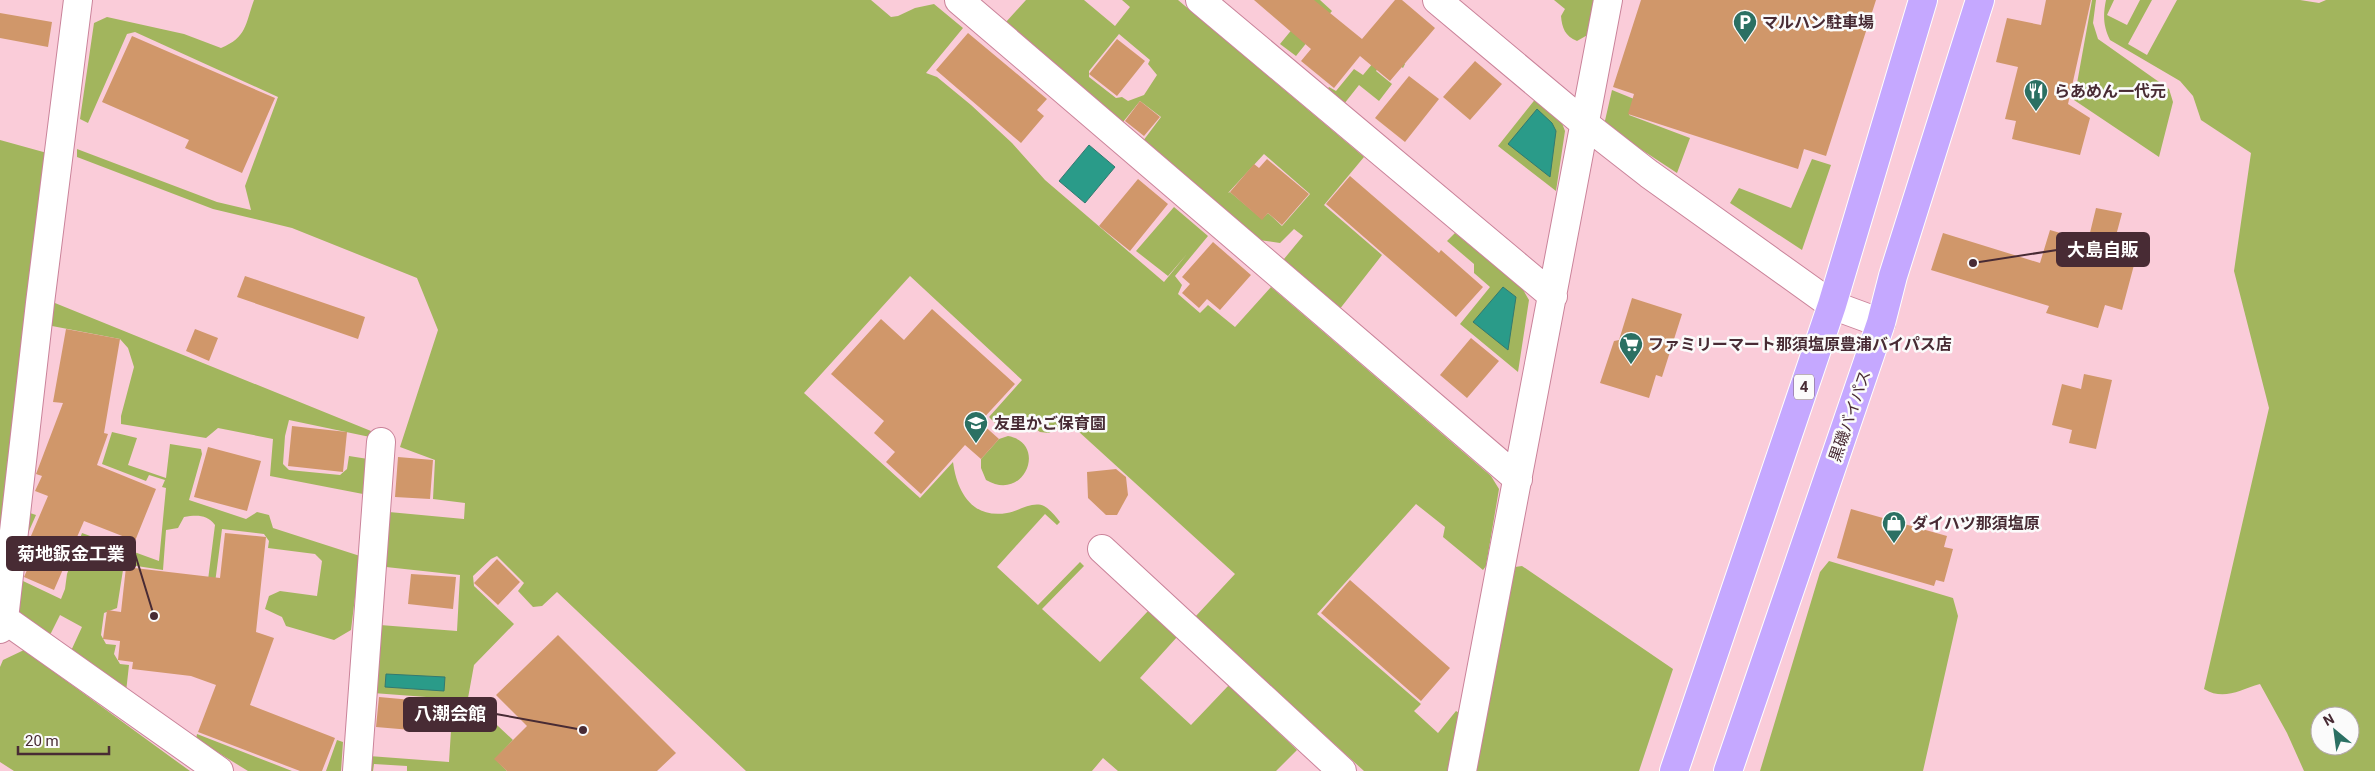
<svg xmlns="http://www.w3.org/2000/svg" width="2375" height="771" viewBox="0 0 2375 771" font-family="Roboto,'Noto Sans JP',sans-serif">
<rect width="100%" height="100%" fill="#faccd9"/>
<!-- green -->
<path fill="#a2b55d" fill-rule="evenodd" d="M254 0H871L891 17 898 16 915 8 934 4 963 28 926 73 937 77 971 105 1012 143 1045 180 1164 282 1187 254 1168 276 1136 251 1174 207 1208 236 1175 276 1182 285 1178 294 1200 313 1208 305 1235 327 1271 287 1491 476 1499 489 1486 566 1483 570 1443 537 1445 527 1416 504 1317 614 1421 704 1414 711 1438 733 1456 711 1461 714 1449 771H1364L1195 617 1235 574 1067 421 1049 433 1040 432 1024 421 1008 419 996 424 989 417 1022 380 910 276 804 393 920 498 953 462C957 492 972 519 1007 513 1019 511 1032 501 1044 506 1050 509 1056 517 1060 522L1057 525 1045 514 997 567 1038 605 1080 562 1084 566 1042 609 1100 662 1148 611 1177 637 1140 678 1191 725 1229 685 1297 750 1276 771H1118L1103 758 1092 771H746L557 592 542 606 533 607 518 591 524 583 497 556 491 559 473 576 474 586 514 624 474 665 468 698 513 740 495 759 507 771H407V766L374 764 373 771H367L369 756 449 762 453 699 373 693 380 625 457 631 460 575 386 567 389 512 464 519 465 503 433 499 435 460 400 447 438 330 417 278 292 228 213 209 77 157V149L217 202 251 210 245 186 278 97 135 32 127 34 88 123 80 119 94 23 107 17 184 34 221 48C247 37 245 25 254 0Z
M1026 0H1084L1115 26 1130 7 1122 0H1178L1364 157 1324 205 1382 255 1339 310 1284 263V259L1303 236 1294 229 1280 243 1259 240 1143 141 1161 117 1140 101 1123 122 1006 22ZM1119 34 1150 60 1148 64 1157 75 1144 95 1128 101 1122 97 1116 98 1089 77V71ZM1264 154 1310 194 1282 226 1268 213 1262 219 1230 192 1228 193Z
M1309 0H1320L1332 11 1296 56 1280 44 1312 5Z
M1554 0H1597L1591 33 1577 41C1565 36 1562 28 1561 16L1565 9Z
M2092 0H2096L2093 23 2098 39 2169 89 2173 102 2159 157 2074 100Z
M2106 0H2114L2107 15 2127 25 2140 0H2152L2128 44 2147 55 2177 0H2300L2319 3 2326 0H2375V771H2304L2287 733 2260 684C2239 690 2224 701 2204 689L2269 408 2234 271 2251 153 2201 120 2193 96 2180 81 2110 40C2103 26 2103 15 2106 0ZM2320 716H2350V746H2320Z
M1371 36 1405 64 1403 68 1387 57 1376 71 1392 84 1379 101 1359 85 1344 104 1326 91 1329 87 1336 91 1354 69 1363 75 1378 57Z
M1612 90 1634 99 1629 115 1690 138 1677 173 1604 125Z
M1537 97 1560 118 1565 131 1556 191 1498 146Z
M0 140 47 153 0 590Z
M1812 159 1831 165 1802 250 1730 203 1739 188 1791 208Z
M1455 233 1522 288 1529 300 1518 372 1460 324 1490 287 1474 273V264L1447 241Z
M50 301 371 431 370 437 289 420 285 436 283 464 289 470 340 475 347 469 349 456 368 459 363 494 270 476 273 439 218 428 206 438 121 424V416L134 367 128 348 120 339 52 326 47 321Z
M112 432 137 438 128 465 166 478 170 444 201 449 202 454 189 500 246 519 257 512 269 515 273 528 360 556 351 630 334 640 286 626 282 617 265 609 269 596 280 591 317 596 322 561 315 554 268 548 269 541 264 534 222 529 203 676 196 674 215 525C207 514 196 515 184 517L178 528 166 530 163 570 130 565 123 570 117 608 104 613 101 635 106 644 116 645 114 654 120 664 129 665 126 692 70 653 82 627 60 615 48 639 17 618 24 511 36 515 22 547 27 558 20 575 23 581 61 599 65 589 67 574 82 533 159 561 166 488 162 487 165 480 149 475 146 481 102 464Z
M1008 436C1048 443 1025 503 986 480L981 468V459L999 439Z
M1829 561 1953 598 1958 616 1923 771H1760L1820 572Z
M1522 566 1673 669 1639 771H1476L1515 567Z
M24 650 172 758 190 771H14L0 762V667L3 660Z
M197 734 292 771H248L196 739Z
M337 740 343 742 341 771H326Z"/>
<!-- water -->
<path fill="#2a9b89" stroke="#337970" d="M1537 109 1552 123 1556 131 1550 177 1508 144Z
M1089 145 1115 167 1085 203 1059 181Z
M1503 287 1516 297 1508 350 1473 322Z
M386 674 445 677 444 691 385 687Z"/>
<!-- building -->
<path fill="#d0976a" d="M1254 0H1314L1362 39 1395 0H1402L1435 28 1390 81 1360 56 1334 88 1301 61 1311 49Z
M1641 0H1876L1826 156 1804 149 1798 169 1628 114 1634 94 1613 87Z
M2046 0H2091L2068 104 2090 118 2080 155 2012 139 2016 121 2005 119 2018 67 1996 62 2007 18 2041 25Z
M0 13 52 22 48 47 0 38Z
M968 33 1047 99 1037 110 1044 116 1021 143 936 70Z
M132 36 275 98 242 173 185 148 189 140 102 102Z
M1117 39 1145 61 1117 96 1089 74Z
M1475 61 1502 84 1470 120 1443 97Z
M1409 76 1439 99 1405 142 1375 118Z
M1140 101 1160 117 1144 136 1125 121Z
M1267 159 1309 194 1282 225 1268 213 1262 220 1230 192 1254 164 1259 168Z
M1350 176 1439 253 1441 250 1483 287 1456 317 1326 204Z
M1138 179 1168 204 1130 251 1099 226Z
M2096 208 2122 213 2113 247 2120 249 2117 260 2134 265 2122 310 2105 305 2098 328 2046 313 2049 306 1931 270 1943 233 2040 263 2050 230 2088 241Z
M1213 242 1251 275 1220 310 1207 299 1199 308 1182 293 1190 284 1182 277Z
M245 276 365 317 358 339 237 297Z
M1632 298 1682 314 1662 377 1656 375 1649 398 1600 383 1614 341 1619 340Z
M932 309 1015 384 980 422 999 439 981 459 965 445 921 494 886 462 895 452 874 433 884 421 831 374 881 319 904 340Z
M66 329 120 339 104 433 108 434 97 465 156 489 135 541 84 521 54 590 24 577 33 556 27 553 28 543 48 496 35 491 42 476 36 474 63 403 53 402Z
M195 329 218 338 209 361 186 351Z
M1471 338 1499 361 1467 398 1440 375Z
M2084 374 2112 380 2096 449 2069 443 2072 430 2052 425 2062 384 2081 389Z
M292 426 347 432 343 472 288 466Z
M208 447 261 461 247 511 194 497Z
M398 457 433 460 430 499 395 497Z
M1116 469 1126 477 1128 495 1117 515H1106L1088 498 1087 472Z
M1851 509 1947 536 1944 547 1953 549 1944 582 1936 580 1934 586 1837 558Z
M225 533 266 537 256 632 274 638 250 705 335 738 322 771H300L198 732 216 685 191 676 132 669 133 662 118 660 120 641 103 639 107 610 121 612 126 567 220 578Z
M497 559 520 582 498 605 474 583Z
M411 574 456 577 453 609 408 604Z
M1350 580 1450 668 1421 701 1321 613Z
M558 635 676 753 657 771H507L494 759 527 726 496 695Z
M379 697 445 703 442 729 412 726 411 730 376 727Z"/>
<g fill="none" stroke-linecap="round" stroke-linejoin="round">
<!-- minor casing -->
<g stroke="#ca839a" stroke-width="30">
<path id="minor" d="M959 0 1518 479
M1200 0 1553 296
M1437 0 1585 124 1649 174 1832 305 1881 323
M1102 549 1342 771
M0 616 219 771
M0 629 4 619 40 303 78 0
M357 771 381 442
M1462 771 1608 0"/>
</g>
<!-- highway casing -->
<g stroke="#fff" stroke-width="30">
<path id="highway" d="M1674 771 1832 305 1923 0
M1728 771 1881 323 1893 276 1980 0"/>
</g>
<!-- minor -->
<use href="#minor" stroke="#fff" stroke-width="28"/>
<!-- highway -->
<use href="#highway" stroke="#c5a8ff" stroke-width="28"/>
</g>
<!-- icons -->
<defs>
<g id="parking-pin" transform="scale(1.25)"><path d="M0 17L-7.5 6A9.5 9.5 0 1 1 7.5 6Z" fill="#2b7063" stroke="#fbfbfb"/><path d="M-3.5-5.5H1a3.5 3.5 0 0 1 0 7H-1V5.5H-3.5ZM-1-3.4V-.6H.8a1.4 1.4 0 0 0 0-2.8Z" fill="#fff"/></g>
<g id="restaurant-pin" transform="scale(1.25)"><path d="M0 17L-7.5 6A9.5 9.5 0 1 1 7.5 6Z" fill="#2b7063" stroke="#fbfbfb"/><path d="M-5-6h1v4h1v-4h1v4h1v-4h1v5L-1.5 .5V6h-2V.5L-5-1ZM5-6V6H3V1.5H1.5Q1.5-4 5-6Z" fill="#fff"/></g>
<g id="supermarket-pin" transform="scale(1.25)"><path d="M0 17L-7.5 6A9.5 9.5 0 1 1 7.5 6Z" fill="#2b7063" stroke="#fbfbfb"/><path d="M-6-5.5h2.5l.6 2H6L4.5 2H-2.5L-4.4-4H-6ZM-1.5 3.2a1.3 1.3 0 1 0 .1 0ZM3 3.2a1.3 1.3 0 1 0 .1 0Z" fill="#fff"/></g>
<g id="school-pin" transform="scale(1.25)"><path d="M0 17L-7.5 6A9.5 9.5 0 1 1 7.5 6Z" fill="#2b7063" stroke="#fbfbfb"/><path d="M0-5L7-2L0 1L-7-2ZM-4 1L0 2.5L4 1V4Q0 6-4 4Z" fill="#fff"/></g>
<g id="shop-pin" transform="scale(1.25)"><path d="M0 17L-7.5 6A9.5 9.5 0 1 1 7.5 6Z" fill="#2b7063" stroke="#fbfbfb"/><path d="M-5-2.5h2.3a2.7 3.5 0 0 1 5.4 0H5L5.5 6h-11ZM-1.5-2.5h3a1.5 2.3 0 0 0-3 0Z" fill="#fff"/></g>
</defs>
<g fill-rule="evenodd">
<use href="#parking-pin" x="1745" y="22"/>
<use href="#restaurant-pin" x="2036" y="91"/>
<use href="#supermarket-pin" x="1631" y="344"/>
<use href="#school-pin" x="976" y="423"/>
<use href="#shop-pin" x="1894" y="523"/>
</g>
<g text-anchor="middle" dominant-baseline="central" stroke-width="5" stroke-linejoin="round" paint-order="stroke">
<!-- shield labels -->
<rect fill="#fbfbfb" stroke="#7e6970" stroke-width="1" x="1794" y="374.5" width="20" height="25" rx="4"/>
<g font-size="15" font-weight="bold" fill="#482b34">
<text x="1804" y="387">4</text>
</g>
<!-- poi labels -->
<g font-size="16" font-weight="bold" fill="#482b34" stroke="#fbfbfb" text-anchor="start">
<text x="1762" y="22">マルハン駐車場</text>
<text x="2054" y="91">らあめん一代元</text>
<text x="1648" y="344">ファミリーマート那須塩原豊浦バイパス店</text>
<text x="994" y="423">友里かご保育園</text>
<text x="1912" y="523">ダイハツ那須塩原</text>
</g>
<!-- street labels -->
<g font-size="16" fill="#482b34" stroke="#fbfbfb">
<text transform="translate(1850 416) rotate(-71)">黒磯バイパス</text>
</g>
</g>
<!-- callouts -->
<path fill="none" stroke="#482b34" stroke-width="2" d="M1973 263L2057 250M154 616L135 554M583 730L496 714"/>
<g fill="#482b34" stroke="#fbfbfb" stroke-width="2">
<circle cx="1973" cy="263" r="5"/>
<circle cx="154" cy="616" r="5"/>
<circle cx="583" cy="730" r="5"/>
</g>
<g fill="#482b34" stroke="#482b34" stroke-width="2">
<rect x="2057" y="233" width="92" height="33" rx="5"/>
<rect x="7" y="537" width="128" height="33" rx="5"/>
<rect x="404" y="698" width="92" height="33" rx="5"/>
</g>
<g font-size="18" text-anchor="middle" font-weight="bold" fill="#fff">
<text x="2103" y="256">大島自販</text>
<text x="71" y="560">菊地鈑金工業</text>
<text x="450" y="720">八潮会館</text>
</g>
<!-- north arrow -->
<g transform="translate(2335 731) rotate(331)"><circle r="24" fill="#fbfbfb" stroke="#b3a8ab"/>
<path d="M0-4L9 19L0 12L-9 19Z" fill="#2b7063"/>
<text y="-8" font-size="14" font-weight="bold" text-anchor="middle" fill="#482b34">N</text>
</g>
<!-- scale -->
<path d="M18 746v8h91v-8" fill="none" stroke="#482b34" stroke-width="2.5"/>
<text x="25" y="746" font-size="15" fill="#482b34" stroke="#fbfbfb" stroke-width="4" paint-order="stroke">20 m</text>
</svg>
